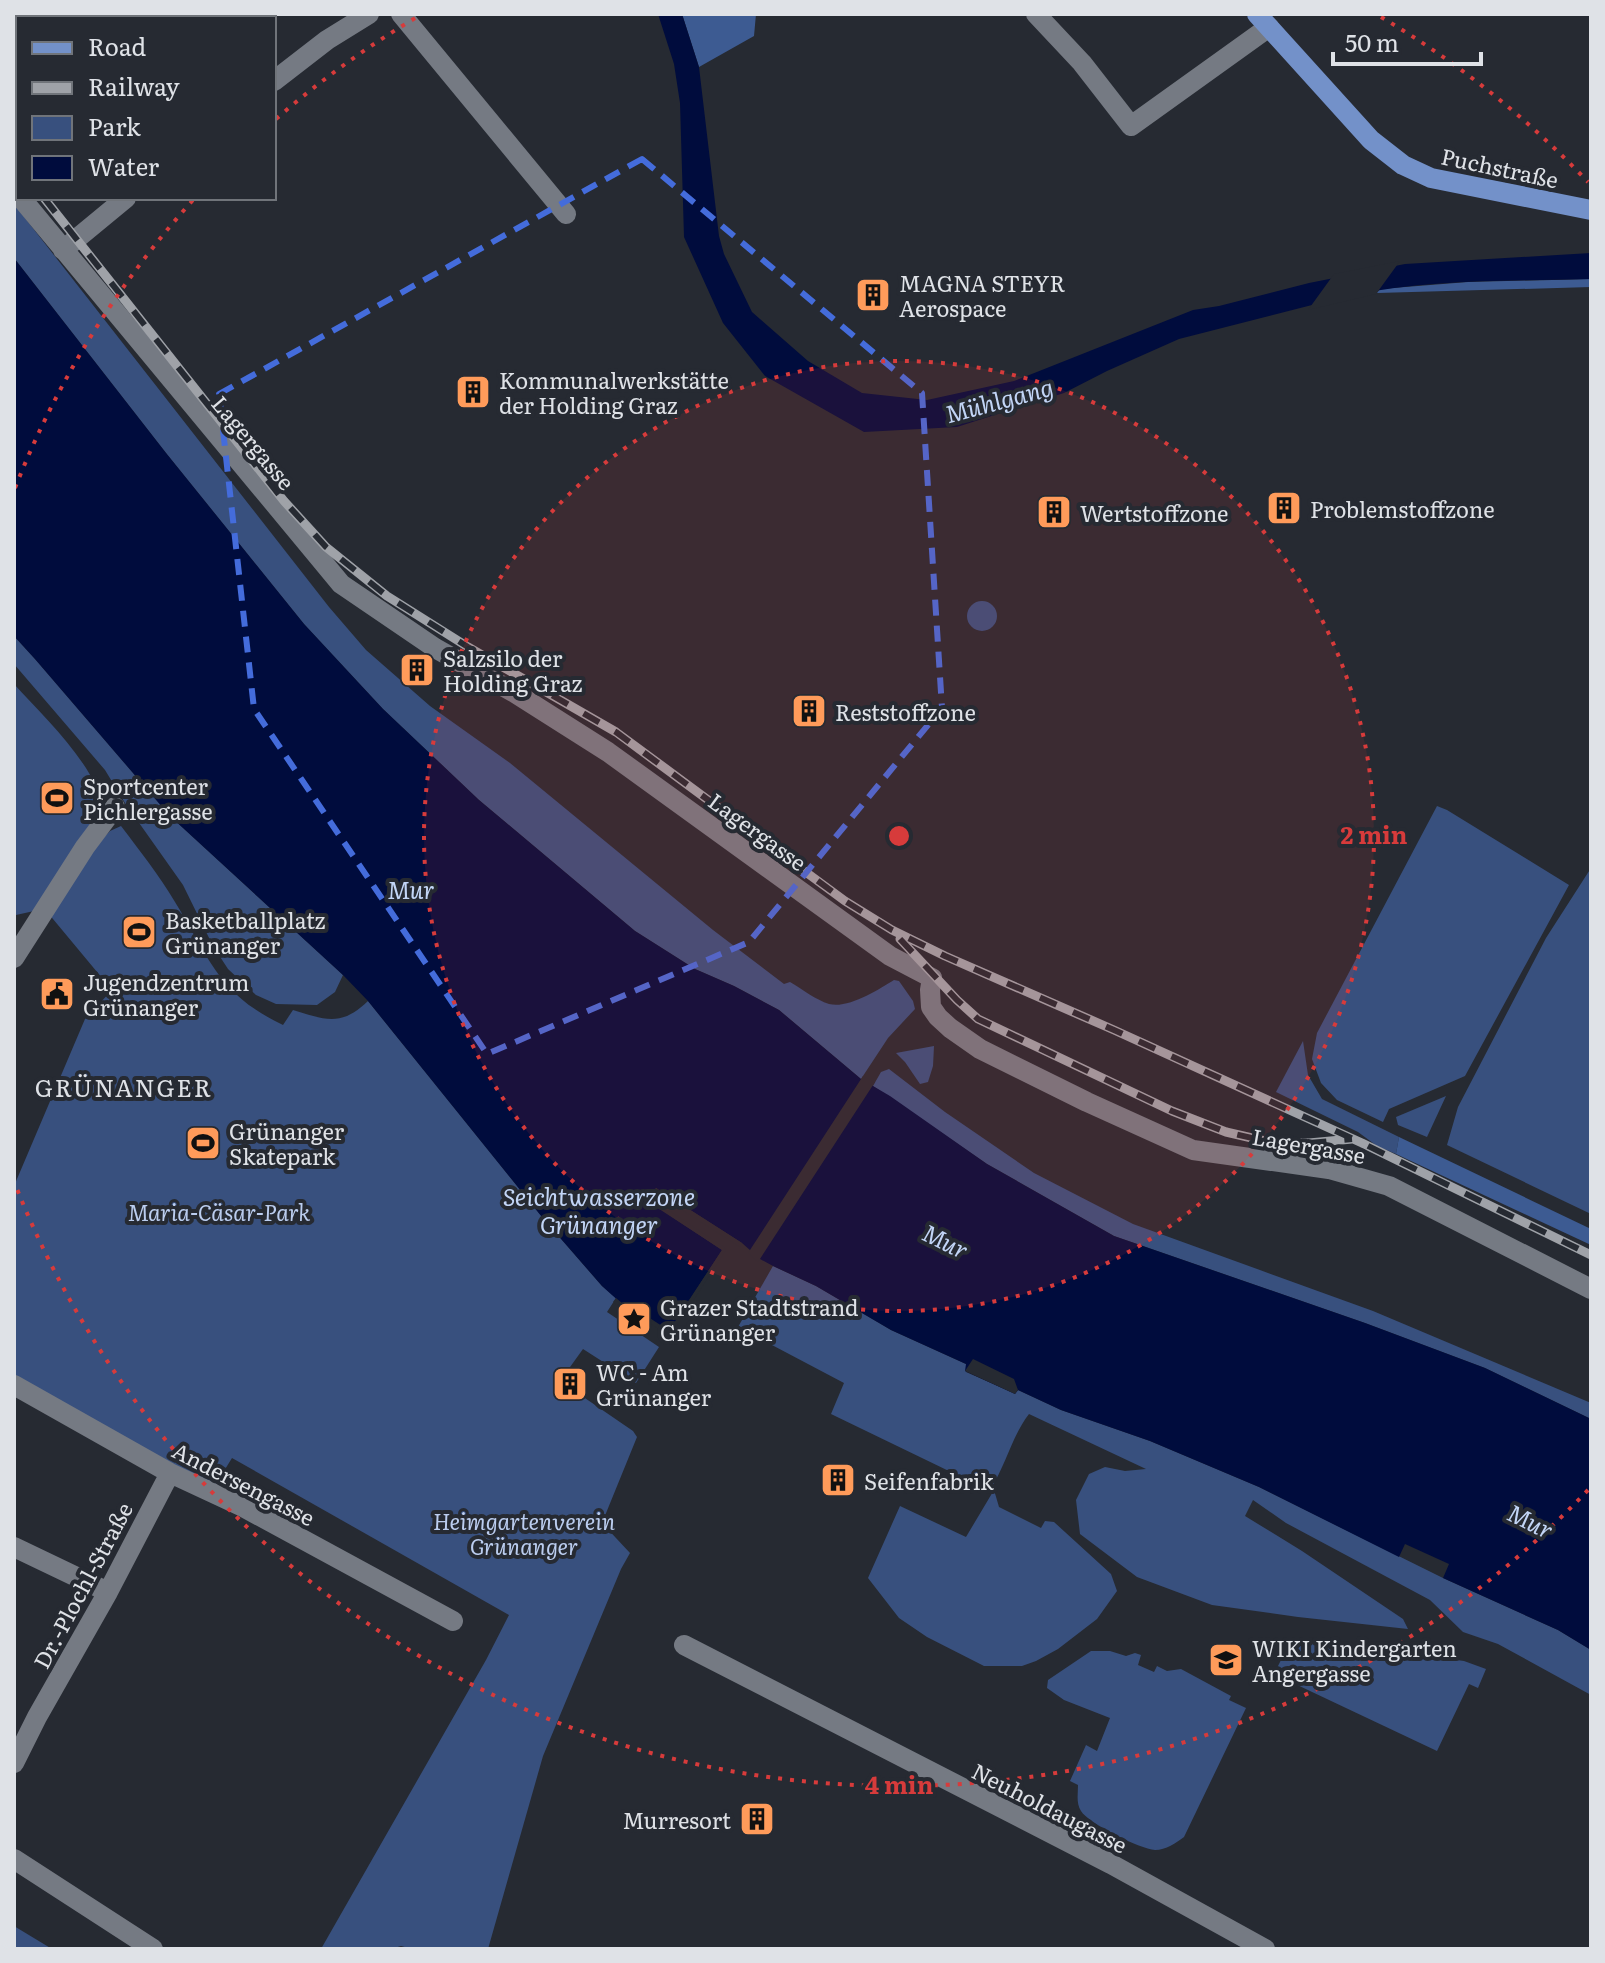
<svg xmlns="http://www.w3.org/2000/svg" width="1605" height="1963" viewBox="0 0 1605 1963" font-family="Literata,serif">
<rect width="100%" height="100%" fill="#262a32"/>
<!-- green -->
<path fill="#38507e" d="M14 204 329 607 366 650 430 706 510 763 713 930 784 984 790 982C802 989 816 1000 829 1004 848 1009 878 990 894 980L899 981 913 1001 915 1009 888 1038 861 1079 779 1010 734 986 695 969 635 931 479 800 383 709 304 624 166 453 14 258Z
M967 616a15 15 0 1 1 30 0a15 15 0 1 1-30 0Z
M14 636 35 659 170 816 343 975 335 992 317 1005 276 1004 256 995 228 969 213 946 183 885 125 803 105 770 14 664Z
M14 684C44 717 97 766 104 811L34 911 16 915 14 912Z
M1437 806 1447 810 1569 885 1465 1076 1389 1109 1383 1122 1337 1100 1321 1083 1312 1059 1317 1033Z
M121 826C140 851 159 875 175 902 210 959 218 994 283 1025L293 1010C326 1020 341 1027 368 1001L542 1217 602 1286 616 1298 607 1312 659 1347 636 1383 583 1349 560 1381 633 1431 637 1437 602 1523 630 1553 621 1569 543 1756 488 1949H412L401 1946 391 1949H321L486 1660 509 1615 232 1458 211 1492 14 1385V1186L85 1019 112 990 48 913 99 842 110 831Z
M1591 868V1214L1447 1145 1458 1107 1546 938Z
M1303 1041 1308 1075 1322 1099 1399 1137 1396 1154 1377 1146 1358 1132 1276 1092Z
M934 1046 933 1066 928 1082 920 1084 905 1062 896 1053Z
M889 1069 945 1112 1034 1173 1133 1224 1373 1311 1591 1403V1419L1485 1368 1365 1323 1114 1236 987 1164 873 1086 881 1072Z
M1446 1096 1427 1137 1398 1125 1396 1117Z
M773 1266 816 1286 891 1330 966 1364V1372L1014 1393 1018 1390 1061 1410 1150 1441 1259 1487 1443 1578 1558 1630 1591 1650V1695L1498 1644 1463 1632 1430 1600 1286 1523 1253 1500 1245 1516 1302 1551 1403 1619 1408 1629 1298 1617 1212 1605 1137 1577 1080 1534 1076 1500 1089 1474 1105 1467 1125 1471 1146 1469 1029 1414C1012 1436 1006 1465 991 1488H984L831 1414 844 1383 738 1327Z
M994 1490 999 1507 1041 1528 1045 1521 1054 1522 1111 1574 1117 1591 1097 1619 1058 1649 1036 1661 1022 1666H984L927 1637 899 1618 868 1578 900 1506 966 1537Z
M1292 1638 1464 1661 1486 1669 1478 1688 1469 1684 1437 1751 1274 1674Z
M1091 1651H1110L1126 1656 1135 1653 1141 1655 1138 1665 1154 1672 1157 1666 1167 1671 1181 1669 1231 1696 1229 1700 1246 1708 1184 1837C1176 1843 1166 1850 1155 1850 1140 1849 1088 1823 1081 1811 1076 1803 1078 1794 1078 1785L1070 1781 1086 1745 1097 1751 1110 1718 1064 1700 1047 1688 1048 1680Z
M14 1926 52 1949H14Z"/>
<!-- forest -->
<path fill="#3d5b92" d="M682 14H756L754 36 699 67Z
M1591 279V287L1377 293 1380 289 1468 282Z
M1399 1137 1591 1229V1245L1396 1154Z"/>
<!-- water -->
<path fill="#000c3d" d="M658 14H682L699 67 719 236 724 254 752 312 808 361 862 393 927 400 1014 381 1193 310 1219 306 1309 283 1405 264 1591 253V279C1511 281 1430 279 1351 295L1179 339 1107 371 1064 393 957 427 864 432 765 376 723 323 684 237 680 103 674 64Z
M14 258 166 453 304 624 383 709 479 800 635 931 695 969 734 986 779 1010 861 1079 890 1096 987 1164 1114 1236 1365 1323 1485 1368 1591 1419V1650L1558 1630 1443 1578 1449 1564 1405 1544 1399 1557 1259 1487 1150 1441 1061 1410 1018 1390 1015 1394 965 1371 966 1364 891 1330 816 1286 773 1266 760 1259 742 1243 656 1188 648 1201 722 1250 668 1333 661 1329 662 1326 625 1302 622 1304 602 1286 542 1217 368 1001 343 975 170 816 35 659 14 636Z"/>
<!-- pier -->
<path fill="#262a32" d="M1400 261 1376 294 1308 310 1334 274Z
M863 1076 875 1082 758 1262 748 1253 750 1250Z
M656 1188 742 1243 740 1247 657 1194 653 1200 724 1247 726 1250 671 1335 668 1337 658 1332 657 1328 625 1307H620L613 1302 616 1298 622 1303 624 1302 662 1327 661 1329 668 1332 722 1250 647 1201Z
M973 1359 1014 1379 1018 1390 1015 1394 965 1371Z"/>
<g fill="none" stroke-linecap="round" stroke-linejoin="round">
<!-- minor -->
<path stroke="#757a83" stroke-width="20" d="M401 14 566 214
M1036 14 1082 63 1131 126 1269 27
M274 81 327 40 369 14
M21 198 341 584 435 648 515 693 608 752 890 956 932 978 930 990 931 1007 938 1017 950 1028 980 1049 1087 1102 1193 1150 1329 1169 1389 1186 1591 1289
M63 250 126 198
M14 958 85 847 115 807
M14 1385 170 1473 243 1507 453 1621
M14 1547 108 1592
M684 1645 1111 1864 1265 1949
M14 1763 37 1717 108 1592 170 1473
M14 1859 153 1949"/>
<!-- major -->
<path stroke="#7391c9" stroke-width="20" d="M1257 14 1371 140 1403 165 1431 178 1591 210"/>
<!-- rail casing -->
<g stroke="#9fa2a8" stroke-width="9">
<path id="rail" d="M14 160 18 165
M44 198 284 501 326 547 387 596 468 647 616 732 845 901 892 930 945 956 1114 1030 1362 1143 1591 1255
M900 939 957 1000 978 1019 1172 1111 1226 1132 1265 1141 1309 1143 1352 1139"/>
</g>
<!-- rail -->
<use href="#rail" stroke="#262a32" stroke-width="6" stroke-dasharray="18" stroke-linecap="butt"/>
</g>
<!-- marked area -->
<path fill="none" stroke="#446cdb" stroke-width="6" stroke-dasharray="16 10" stroke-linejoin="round" d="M642 159 922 393 942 708 749 942 487 1054 254 709 219 394Z"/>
<!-- distance rings -->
<circle cx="899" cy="836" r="475" fill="#d73b3b" fill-opacity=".12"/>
<g fill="none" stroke="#d73b3b" stroke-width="4" stroke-dasharray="4 8">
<circle cx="899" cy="836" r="475"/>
<path d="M1588 1490A950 950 0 0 1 15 1184M15 488A950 950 0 0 1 193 200M276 119A950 950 0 0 1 417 17M1381 17A950 950 0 0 1 1588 182"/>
</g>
<!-- icons -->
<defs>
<g id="building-square" transform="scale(1.8)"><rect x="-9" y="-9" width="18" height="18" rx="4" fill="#ff9b5a" stroke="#262a32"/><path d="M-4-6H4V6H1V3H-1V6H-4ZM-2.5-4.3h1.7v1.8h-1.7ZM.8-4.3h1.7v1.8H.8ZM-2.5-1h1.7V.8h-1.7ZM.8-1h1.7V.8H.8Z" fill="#111"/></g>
<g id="stadium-square" transform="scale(1.8)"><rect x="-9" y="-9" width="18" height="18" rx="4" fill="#ff9b5a" stroke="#262a32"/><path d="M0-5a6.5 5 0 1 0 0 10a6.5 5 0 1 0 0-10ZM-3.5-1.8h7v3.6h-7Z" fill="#111"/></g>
<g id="civic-square" transform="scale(1.8)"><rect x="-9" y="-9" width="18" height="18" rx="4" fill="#ff9b5a" stroke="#262a32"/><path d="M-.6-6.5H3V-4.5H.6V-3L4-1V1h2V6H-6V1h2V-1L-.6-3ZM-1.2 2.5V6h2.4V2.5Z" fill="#111"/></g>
<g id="sight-square" transform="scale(1.8)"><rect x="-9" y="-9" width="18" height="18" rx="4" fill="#ff9b5a" stroke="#262a32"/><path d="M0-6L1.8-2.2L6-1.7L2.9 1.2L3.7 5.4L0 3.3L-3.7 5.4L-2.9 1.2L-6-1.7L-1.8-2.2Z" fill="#111"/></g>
<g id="school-square" transform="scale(1.8)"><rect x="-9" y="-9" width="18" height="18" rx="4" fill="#ff9b5a" stroke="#262a32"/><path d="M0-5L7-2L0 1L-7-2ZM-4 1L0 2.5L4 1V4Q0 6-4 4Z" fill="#111"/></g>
</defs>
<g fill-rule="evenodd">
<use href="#building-square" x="873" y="295"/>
<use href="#building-square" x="473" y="392"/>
<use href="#building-square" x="1284" y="508"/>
<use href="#building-square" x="1054" y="512"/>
<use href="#building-square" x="417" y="670"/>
<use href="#building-square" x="809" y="711"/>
<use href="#stadium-square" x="57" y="798"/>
<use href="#stadium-square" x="139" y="932"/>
<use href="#civic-square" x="57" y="994"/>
<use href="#stadium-square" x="203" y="1143"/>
<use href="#sight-square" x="634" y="1319"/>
<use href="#building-square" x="570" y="1384"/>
<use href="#building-square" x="838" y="1480"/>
<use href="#school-square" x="1226" y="1660"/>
<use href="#building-square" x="757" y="1819"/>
</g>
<g text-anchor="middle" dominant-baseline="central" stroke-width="8" stroke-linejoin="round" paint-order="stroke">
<!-- street labels -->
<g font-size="22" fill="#dfe2e7" stroke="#262a32">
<text transform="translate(1500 167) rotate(12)">Puchstraße</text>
<text transform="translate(254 442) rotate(50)">Lagergasse</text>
<text transform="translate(758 831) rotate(36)">Lagergasse</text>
<text transform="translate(1309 1145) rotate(10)">Lagergasse</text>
<text transform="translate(244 1483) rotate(27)">Andersengasse</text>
<text transform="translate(82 1585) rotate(-62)">Dr.-Plochl-Straße</text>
<text transform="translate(1050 1807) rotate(27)">Neuholdaugasse</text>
</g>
<!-- poi labels -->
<g font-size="22" fill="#dfe2e7" stroke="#262a32" text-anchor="start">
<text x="899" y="282">MAGNA STEYR<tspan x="899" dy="25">Aerospace</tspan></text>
<text x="499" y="379">Kommunalwerkstätte<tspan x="499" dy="25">der Holding Graz</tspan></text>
<text x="1310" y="508">Problemstoffzone</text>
<text x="1080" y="512">Wertstoffzone</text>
<text x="443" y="657">Salzsilo der<tspan x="443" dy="25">Holding Graz</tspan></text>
<text x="835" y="711">Reststoffzone</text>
<text x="83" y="785">Sportcenter<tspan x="83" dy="25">Pichlergasse</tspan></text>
<text x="165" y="919">Basketballplatz<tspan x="165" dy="25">Grünanger</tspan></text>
<text x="83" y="981">Jugendzentrum<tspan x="83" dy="25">Grünanger</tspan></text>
<text x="229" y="1130">Grünanger<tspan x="229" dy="25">Skatepark</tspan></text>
<text x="660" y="1306">Grazer Stadtstrand<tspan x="660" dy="25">Grünanger</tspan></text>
<text x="596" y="1371">WC - Am<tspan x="596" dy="25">Grünanger</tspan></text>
<text x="864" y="1480">Seifenfabrik</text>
<text x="1252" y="1647">WIKI Kindergarten<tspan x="1252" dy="25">Angergasse</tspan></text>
<text x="731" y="1819" text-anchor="end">Murresort</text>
</g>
<!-- park labels -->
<g font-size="22" font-style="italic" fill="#bbcdef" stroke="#262a32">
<text x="219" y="1211">Maria-Cäsar-Park</text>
<text x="524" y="1520">Heimgartenverein<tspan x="524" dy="25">Grünanger</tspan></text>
</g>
<!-- water labels -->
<g font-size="24" font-style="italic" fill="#c2d5f6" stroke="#262a32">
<text transform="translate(999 399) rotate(-15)">Mühlgang</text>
<text x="411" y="888">Mur</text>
<text x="599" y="1195">Seichtwasserzone<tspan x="599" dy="28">Grünanger</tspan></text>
<text transform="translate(946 1240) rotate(26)">Mur</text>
<text transform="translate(1531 1520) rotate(26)">Mur</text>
</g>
<!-- neighbourhood labels -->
<g font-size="24" letter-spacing="2" fill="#dfe2e7" stroke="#262a32">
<text x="124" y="1086">GRÜNANGER</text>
</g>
</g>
<circle cx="899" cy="836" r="12" fill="#d73b3b" stroke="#262a32" stroke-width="4"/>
<g font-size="24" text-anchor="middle" font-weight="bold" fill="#d73b3b" stroke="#262a32" stroke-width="8" stroke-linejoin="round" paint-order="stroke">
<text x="1374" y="844">2 min</text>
<text x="899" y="1794">4 min</text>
</g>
<!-- border -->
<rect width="1605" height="1963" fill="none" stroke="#dfe2e7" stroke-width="32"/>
<!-- legend -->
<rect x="16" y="16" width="260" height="184" fill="#262a32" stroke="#70747a" stroke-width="2"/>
<rect x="32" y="42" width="40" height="12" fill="#7391c9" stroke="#70747a" stroke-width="2"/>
<text x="88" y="56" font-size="24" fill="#dfe2e7">Road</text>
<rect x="32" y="82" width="40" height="12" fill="#9fa2a8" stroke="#70747a" stroke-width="2"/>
<text x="88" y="96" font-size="24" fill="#dfe2e7">Railway</text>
<rect x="32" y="116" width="40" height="24" fill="#38507e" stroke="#70747a" stroke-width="2"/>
<text x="88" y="136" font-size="24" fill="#dfe2e7">Park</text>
<rect x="32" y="156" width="40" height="24" fill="#000c3d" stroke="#70747a" stroke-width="2"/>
<text x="88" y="176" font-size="24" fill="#dfe2e7">Water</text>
<!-- scale -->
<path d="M1333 52v12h148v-12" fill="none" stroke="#dfe2e7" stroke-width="4"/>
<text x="1345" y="52" font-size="24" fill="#dfe2e7" stroke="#262a32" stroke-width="6" paint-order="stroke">50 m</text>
</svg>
